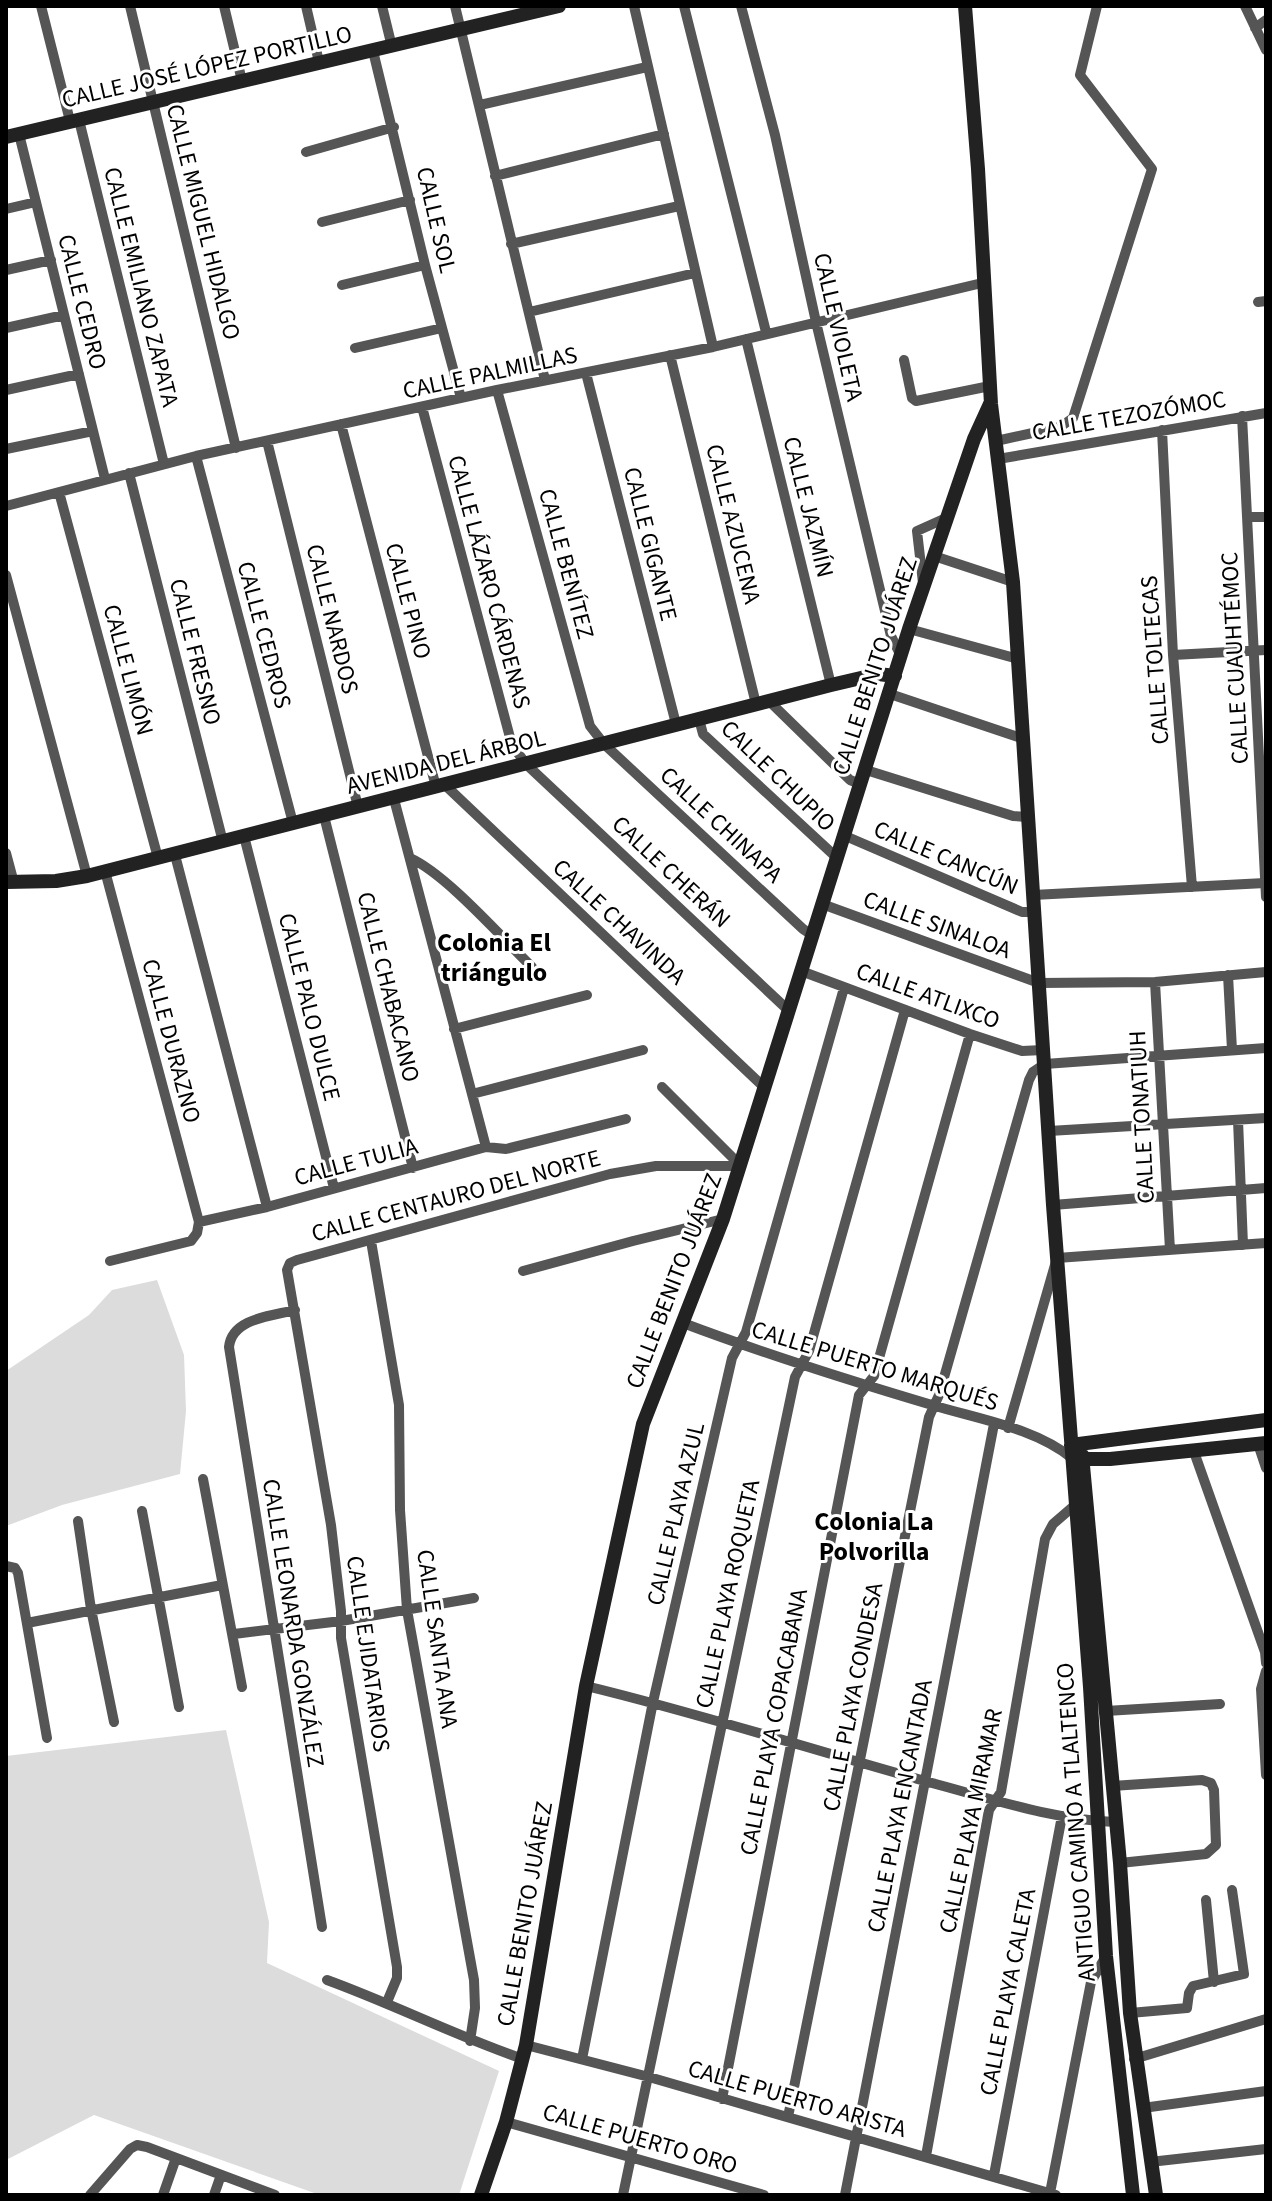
<svg xmlns="http://www.w3.org/2000/svg" width="1272" height="2201" viewBox="0 0 1272 2201" font-family="'Source Sans 3',sans-serif">
<rect width="100%" height="100%" fill="#fff"/>
<!-- grass -->
<path fill="#dcdcdc" d="M157 1280 184 1355 186 1411 180 1474 62 1505 6 1526V1371L89 1315 112 1290Z
M226 1730 269 1922 267 1963 499 2071 459 2195H320L94 2115 6 2160V1756Z"/>
<g fill="none" stroke-linecap="round" stroke-linejoin="round">
<!-- street -->
<path stroke="#555" stroke-width="10" d="M41 6 70 121
M130 6 236 448
M224 6 242 81
M306 6 319 62
M382 6 392 47
M455 6 545 380
M634 6 713 347
M684 6 766 332
M741 6 775 135 816 322 891 636 901 656
M1245 6 1266 50
M1255 28 1266 20
M373 51 425 265 461 398
M480 105 647 67
M79 120 164 464
M19 134 105 479
M306 152 394 127
M495 176 664 134
M6 209 36 202
M322 222 410 200
M511 244 679 206
M6 270 51 260
M342 285 425 265
M1258 302 1266 301
M529 312 695 273
M6 328 64 315
M746 339 831 685
M355 348 442 328
M670 355 756 704
M904 360 912 398 916 401 990 386
M586 373 676 724
M6 390 79 374
M497 390 590 726 604 744 803 929 812 935
M422 407 512 745 526 764 788 1010
M1242 416 1266 897
M341 424 436 787
M1162 430 1173 655 1192 887
M267 441 358 807
M996 441 1060 427 1073 418 1152 169 1080 75 1097 6
M6 449 93 431
M196 456 293 823
M998 459 1266 413
M129 473 223 842
M59 492 158 858
M6 506 196 456 497 390 713 347 982 283
M1248 517H1266
M934 556 1013 582
M6 575 87 876
M923 583 917 531 946 518
M909 629 1018 659
M1173 655 1266 650
M890 694 1024 739
M769 701 850 780 860 784
M699 719 703 734 836 857
M866 770 1013 816 1028 817
M445 785 765 1088
M394 799 486 1147
M324 816 413 1168
M843 835 1022 912H1034
M244 836 334 1188
M6 853 14 883
M175 855 267 1207
M410 858C446 874 501 937 532 967
M105 871 199 1222
M1033 895 1265 883
M822 904 1039 983 1155 982 1266 972
M801 971 970 1034 1022 1051 1043 1050
M1228 975 1232 1050
M1155 982 1170 1250
M454 1029 587 995
M662 1087 741 1166
M472 1094 643 1050
M1238 1120 1243 1245
M1049 1131 1266 1118
M1053 1205 1266 1188
M371 1241 399 1405 400 1510 407 1610 474 1980 475 2008 470 2041
M110 1261 191 1241 197 1233 199 1222 267 1207 486 1147 506 1149 626 1119
M523 1271 633 1241 723 1219
M295 1310C272 1316 232 1318 229 1347L322 1927
M683 1323C765 1354 848 1380 932 1405 978 1419 1036 1428 1073 1459
M1008 1428 1057 1258 1266 1243
M1258 1444 1266 1468
M1193 1449 1265 1652 1266 1663
M203 1479 242 1687
M142 1511 179 1707
M78 1521 91 1609 114 1722
M6 1566 15 1568 18 1573 47 1738
M27 1623 222 1585
M234 1634 341 1621 474 1598
M1266 1671 1261 1689 1266 1775
M586 1686C702 1714 816 1751 932 1783 992 1799 1054 1820 1116 1822
M1106 1711 1220 1704
M1112 1786 1202 1780 1211 1783 1214 1790 1216 1845 1206 1854 1120 1863
M1206 1900 1214 1982
M327 1980C393 2004 456 2036 523 2059
M387 2002 397 1978V1967L341 1638V1611L331 1525 287 1270 290 1263 297 1260 610 1174 656 1166H741
M1130 2013 1187 2008 1189 1993 1193 1986 1244 1974 1232 1890
M526 2045 649 2077 1056 2195
M582 2059 653 1702 732 1358 746 1332 844 988
M1134 2059 1266 2019
M722 2099 859 1395 874 1376 970 1034
M1143 2108 1266 2091
M788 2117 929 1417 939 1395 1029 1080 1033 1072 1045 1064 1266 1048
M506 2122 764 2195
M926 2156 989 1810 1001 1792 1045 1539 1053 1524 1075 1505
M1150 2162 1266 2149
M994 2175 1062 1816
M1050 2193 1091 1982 1106 1956
M90 2195 130 2149 137 2145 147 2147 275 2195
M163 2195 176 2158
M214 2195 221 2175
M623 2195 795 1377 809 1351 905 1010
M845 2195 994 1424"/>
<!-- secondary -->
<path stroke="#222" stroke-width="14" d="M965 6 978 169 991 404 1013 582 1053 1205 1090 1687 1106 1956 1133 2195
M6 137 559 6
M6 882 56 881 87 876 831 685 878 674 895 676
M1071 1445 1266 1420
M1082 1455 1120 1863 1130 2013 1156 2195
M1075 1459H1110L1266 1443
M481 2195 506 2122 526 2045 586 1686 643 1424 723 1219 909 629 974 439 990 404"/>
</g>
<g text-anchor="middle" dominant-baseline="central" stroke-width="6" stroke-linejoin="round" paint-order="stroke">
<!-- street labels -->
<g font-size="24" fill="#000" stroke="#fff">
<text transform="translate(207 67) rotate(-13)">CALLE JOSÉ LÓPEZ PORTILLO</text>
<text transform="translate(436 220) rotate(77)">CALLE SOL</text>
<text transform="translate(203 222) rotate(76)">CALLE MIGUEL HIDALGO</text>
<text transform="translate(141 287) rotate(76)">CALLE EMILIANO ZAPATA</text>
<text transform="translate(82 302) rotate(76)">CALLE CEDRO</text>
<text transform="translate(838 327) rotate(77)">CALLE VIOLETA</text>
<text transform="translate(490 373) rotate(-12)">CALLE PALMILLAS</text>
<text transform="translate(1129 416) rotate(-10)">CALLE TEZOZÓMOC</text>
<text transform="translate(808 507) rotate(76)">CALLE JAZMÍN</text>
<text transform="translate(733 524) rotate(76)">CALLE AZUCENA</text>
<text transform="translate(650 544) rotate(76)">CALLE GIGANTE</text>
<text transform="translate(566 564) rotate(75)">CALLE BENÍTEZ</text>
<text transform="translate(489 582) rotate(75)">CALLE LÁZARO CÁRDENAS</text>
<text transform="translate(408 601) rotate(75)">CALLE PINO</text>
<text transform="translate(332 619) rotate(76)">CALLE NARDOS</text>
<text transform="translate(264 635) rotate(75)">CALLE CEDROS</text>
<text transform="translate(195 652) rotate(76)">CALLE FRESNO</text>
<text transform="translate(1235 658) rotate(-93)">CALLE CUAUHTÉMOC</text>
<text transform="translate(1155 660) rotate(-94)">CALLE TOLTECAS</text>
<text transform="translate(875 666) rotate(-72)">CALLE BENITO JUÁREZ</text>
<text transform="translate(128 670) rotate(75)">CALLE LIMÓN</text>
<text transform="translate(446 762) rotate(-14)">AVENIDA DEL ÁRBOL</text>
<text transform="translate(778 776) rotate(44)">CALLE CHUPIO</text>
<text transform="translate(721 825) rotate(43)">CALLE CHINAPA</text>
<text transform="translate(946 858) rotate(23)">CALLE CANCÚN</text>
<text transform="translate(671 872) rotate(43)">CALLE CHERÁN</text>
<text transform="translate(619 922) rotate(43)">CALLE CHAVINDA</text>
<text transform="translate(937 925) rotate(20)">CALLE SINALOA</text>
<text transform="translate(388 987) rotate(76)">CALLE CHABACANO</text>
<text transform="translate(928 996) rotate(20)">CALLE ATLIXCO</text>
<text transform="translate(309 1007) rotate(76)">CALLE PALO DULCE</text>
<text transform="translate(171 1041) rotate(75)">CALLE DURAZNO</text>
<text transform="translate(1142 1117) rotate(-93)">CALLE TONATIUH</text>
<text transform="translate(356 1162) rotate(-15)">CALLE TULIA</text>
<text transform="translate(456 1196) rotate(-15)">CALLE CENTAURO DEL NORTE</text>
<text transform="translate(674 1281) rotate(-69)">CALLE BENITO JUÁREZ</text>
<text transform="translate(875 1366) rotate(17)">CALLE PUERTO MARQUÉS</text>
<text transform="translate(676 1514) rotate(-77)">CALLE PLAYA AZUL</text>
<text transform="translate(728 1594) rotate(-78)">CALLE PLAYA ROQUETA</text>
<text transform="translate(293 1623) rotate(81)">CALLE LEONARDA GONZÁLEZ</text>
<text transform="translate(437 1639) rotate(82)">CALLE SANTA ANA</text>
<text transform="translate(368 1654) rotate(82)">CALLE EJIDATARIOS</text>
<text transform="translate(853 1697) rotate(-79)">CALLE PLAYA CONDESA</text>
<text transform="translate(774 1722) rotate(-79)">CALLE PLAYA COPACABANA</text>
<text transform="translate(900 1806) rotate(-79)">CALLE PLAYA ENCANTADA</text>
<text transform="translate(971 1821) rotate(-78)">CALLE PLAYA MIRAMAR</text>
<text transform="translate(1076 1822) rotate(-94)">ANTIGUO CAMINO A TLALTENCO</text>
<text transform="translate(525 1914) rotate(-80)">CALLE BENITO JUÁREZ</text>
<text transform="translate(1008 1992) rotate(-79)">CALLE PLAYA CALETA</text>
<text transform="translate(797 2099) rotate(16)">CALLE PUERTO ARISTA</text>
<text transform="translate(640 2139) rotate(16)">CALLE PUERTO ORO</text>
</g>
<!-- neighbourhood labels -->
<g font-size="26" font-weight="bold" fill="#000" stroke="#fff">
<text x="494" y="942">Colonia El<tspan x="494" dy="30">triángulo</tspan></text>
<text x="874" y="1521">Colonia La<tspan x="874" dy="30">Polvorilla</tspan></text>
</g>
</g>
<!-- border -->
<rect width="1272" height="2201" fill="none" stroke="#000000" stroke-width="16"/>
</svg>
